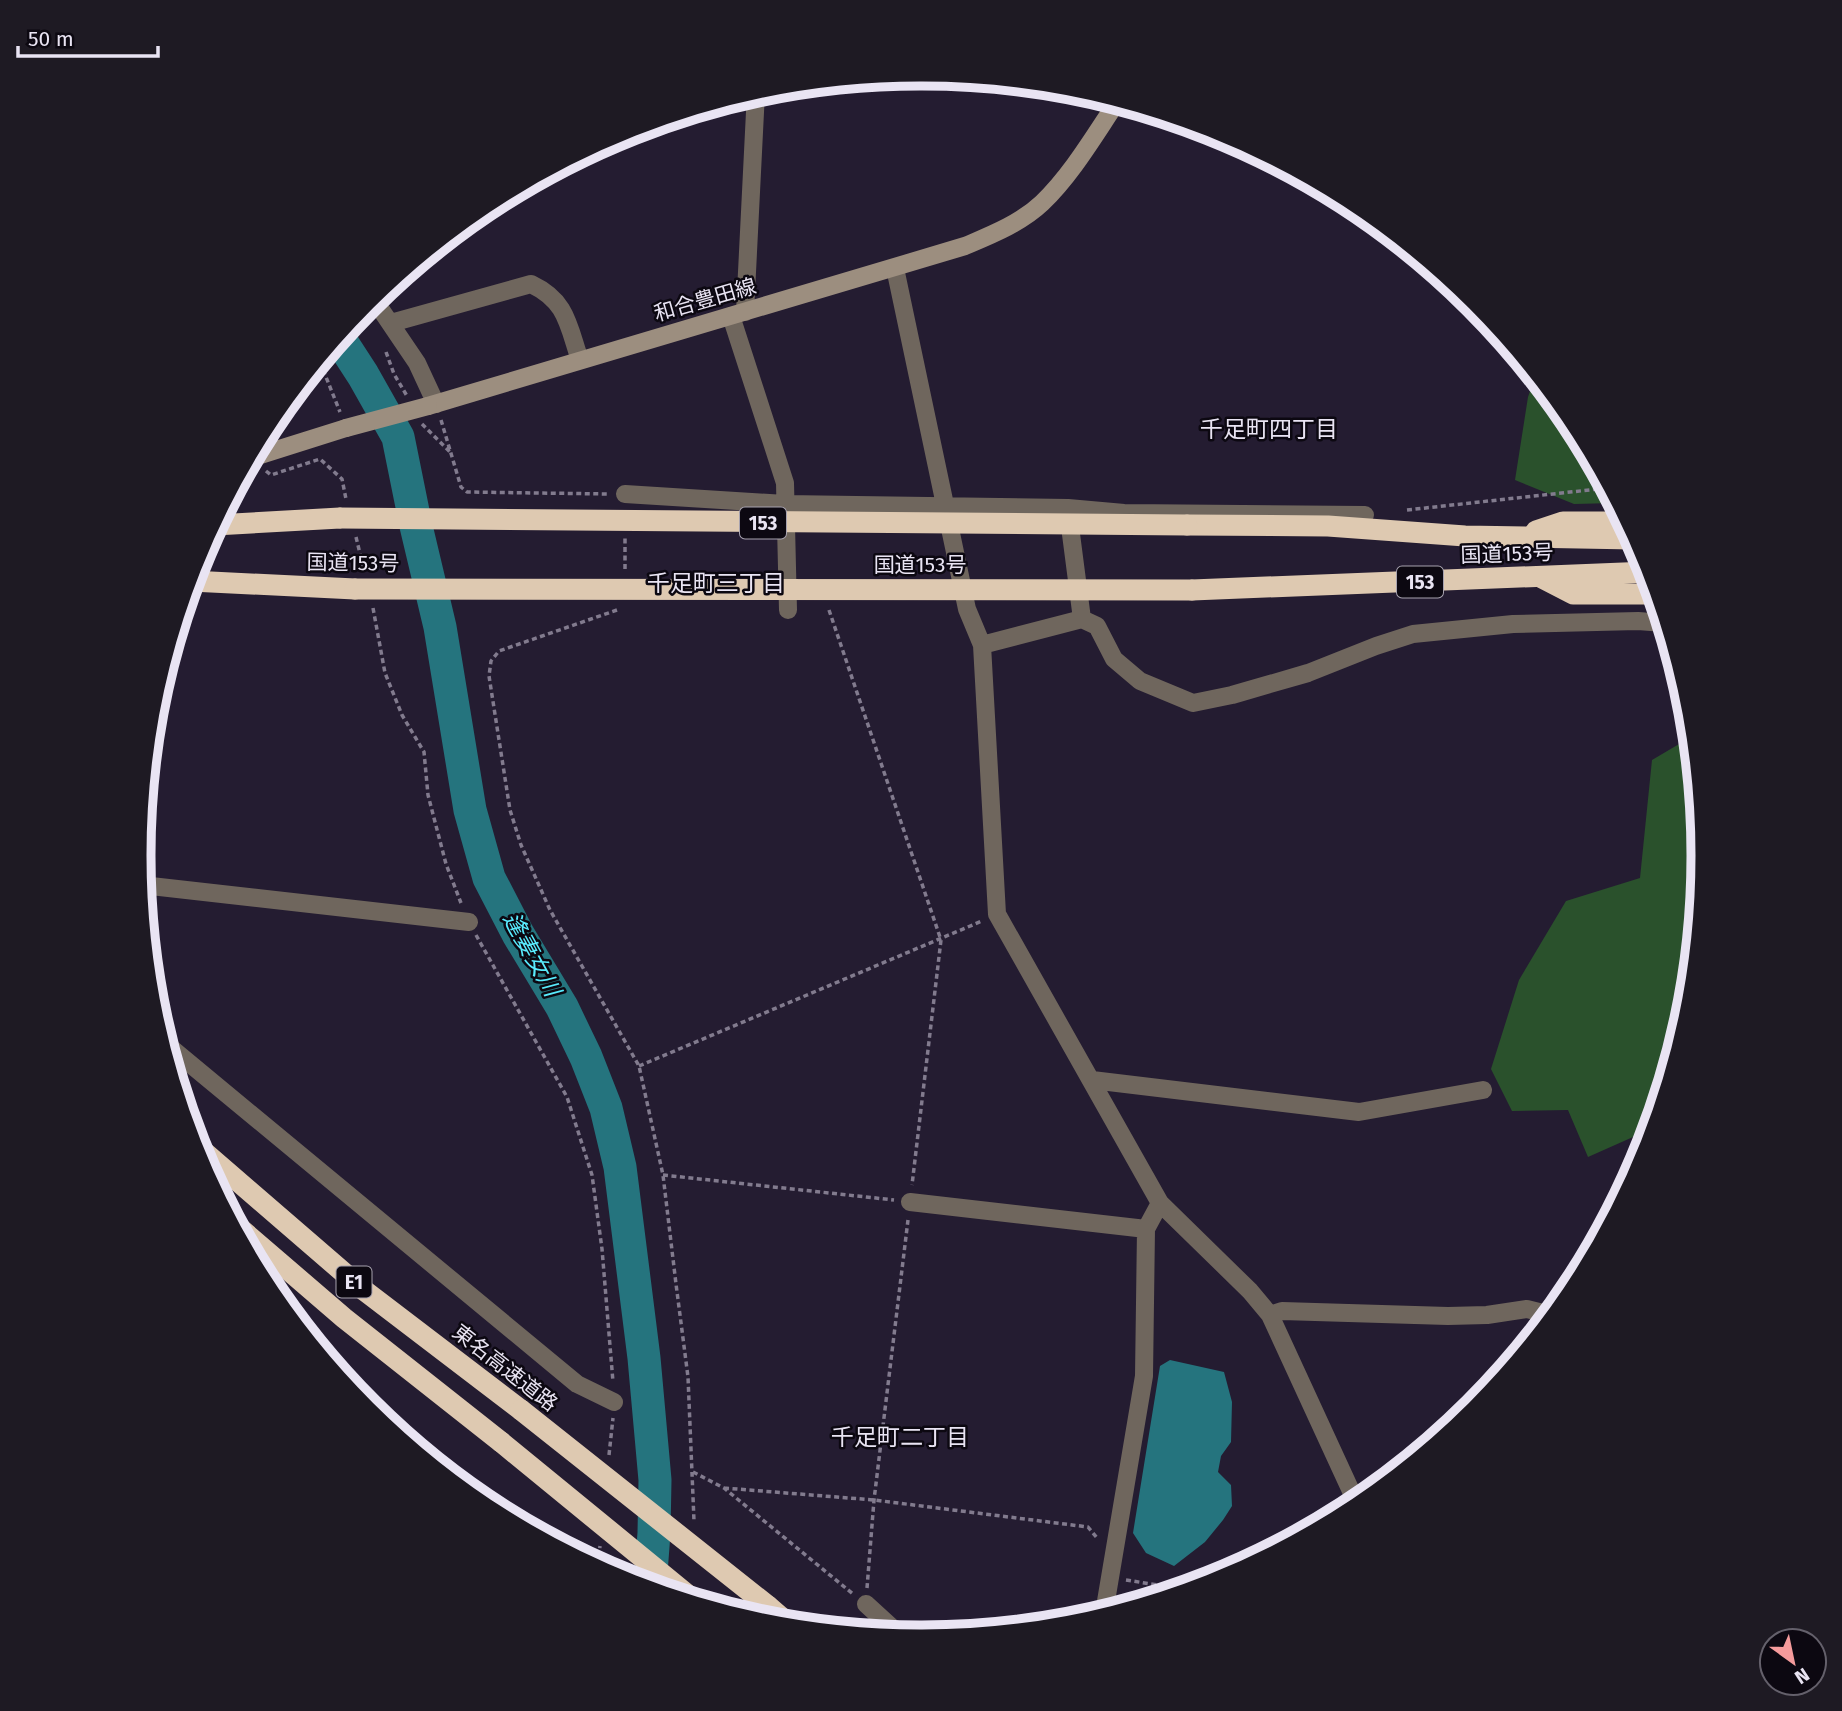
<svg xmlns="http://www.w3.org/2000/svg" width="1842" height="1711" viewBox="0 0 1842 1711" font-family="'Fira Sans','Noto Sans JP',sans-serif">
<rect width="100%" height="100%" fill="#241c31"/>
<!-- green -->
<path fill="#2a512c" d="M1535 377 1571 421 1615 503 1574 504 1515 480 1528 397Z
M1691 737 1703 856 1688 1008 1651 1129 1588 1157 1568 1110 1512 1111 1491 1069 1519 980 1566 901 1640 878 1652 760Z"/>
<!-- water -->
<path fill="#25747e" d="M1170 1360 1224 1372 1232 1402 1231 1442 1221 1456 1218 1472 1231 1485 1232 1506 1223 1520 1205 1542 1174 1566 1146 1553 1133 1533 1160 1366Z"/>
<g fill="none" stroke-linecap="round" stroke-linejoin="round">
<!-- river -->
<path stroke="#25747e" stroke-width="33" d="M339 338 363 375 398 437 416 526 440 627 470 810 489 878 518 934 562 1007 586 1057 606 1108 620 1167 644 1358 655 1480 654 1533 650 1586"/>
<!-- path -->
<path stroke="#827b8e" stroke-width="3.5" stroke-dasharray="5 3.5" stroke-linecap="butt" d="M386 352 394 374 407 396
M320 362 340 412
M441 420 461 487 467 492 609 494
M422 424 451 453
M266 471 271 475 320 459 342 479 346 499
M1407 510 1607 488
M356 537 364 570
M625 569V538
M373 608 385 673 402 715 424 752 428 795 446 864 461 903
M617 610 499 651 491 661 489 676 510 810 521 845 550 910 639 1066 663 1175 676 1284 688 1377 694 1521
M829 610 941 940 912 1185
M476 935 567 1097 592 1175 602 1249 613 1382
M639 1066 982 921
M663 1175 894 1200
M609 1455 613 1418
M693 1472 724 1488 853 1594
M724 1488 874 1500 1088 1527 1098 1539
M598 1565 600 1546
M1126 1580 1170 1587 1173 1592
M867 1588 874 1500 908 1220"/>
<!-- street -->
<path stroke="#6f665d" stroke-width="18" d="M895 268 967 609 982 645 997 914 1160 1203 1250 1291 1270 1315 1357 1504
M373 298 417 363 436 404
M745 312 756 92
M731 316 785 483 788 610
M391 323 531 284C567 301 568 325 580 360
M625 494 785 504 1068 508 1124 513 1365 515
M1068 511 1082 619
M982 645 1082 619 1097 626 1114 659 1140 681 1193 703 1232 695 1308 673 1376 646 1413 634 1513 624 1638 621 1664 623
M142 885 469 922
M165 1043 577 1384 614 1402
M1092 1080 1359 1112 1483 1090
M910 1202 1146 1229
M1270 1315 1282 1311 1448 1316 1487 1315 1527 1309 1543 1313 1549 1317
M866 1604 901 1636
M1104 1613 1144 1376 1146 1229 1160 1203"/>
<!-- secondary -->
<path stroke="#9c8e7f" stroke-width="18" d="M428 406 965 246C991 235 1021 223 1042 203 1072 174 1094 136 1117 102
M251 458 346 428"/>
<!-- highway -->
<path stroke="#dec9b1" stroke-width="21" d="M215 525 340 518
M1187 525 1328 526 1465 536 1634 539
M1536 531 1563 522H1625
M1542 578 1573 594H1655
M191 581 355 589
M1192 590 1648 572
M196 1145 365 1291 521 1410
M236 1225 344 1318 501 1442
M768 1606 790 1625"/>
<!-- secondary-bridge -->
<path stroke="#9c8e7f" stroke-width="18" d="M346 428 428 406"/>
<!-- highway-bridge -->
<path stroke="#dec9b1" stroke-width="21" d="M340 518 1187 525
M355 589 1192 590
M521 1410 768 1606
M501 1442 694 1600"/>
</g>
<g text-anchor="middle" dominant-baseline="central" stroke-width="5" stroke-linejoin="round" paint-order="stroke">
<!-- shield labels -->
<g fill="#0c0811" stroke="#a7a2af" stroke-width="2">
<rect x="740" y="507.5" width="46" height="31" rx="5"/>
<rect x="1397" y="566.5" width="46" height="31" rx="5"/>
<rect x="336.5" y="1266.5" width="35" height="31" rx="5"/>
</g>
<g font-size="19" font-weight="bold" fill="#e9e4f3">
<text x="763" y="523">153</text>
<text x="1420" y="582">153</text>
<text x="354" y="1282">E1</text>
</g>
<!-- street labels -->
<g font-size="21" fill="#e9e4f3" stroke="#0c0811">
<text transform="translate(705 300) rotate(-16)">和合豊田線</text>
<text transform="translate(1507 554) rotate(-2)">国道153号</text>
<text transform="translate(353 563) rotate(1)">国道153号</text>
<text x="920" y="565">国道153号</text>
<text transform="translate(505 1368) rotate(38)">東名高速道路</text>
</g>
<!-- neighbourhood labels -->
<g font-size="23" fill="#e9e4f3" stroke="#0c0811">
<text x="1269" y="429">千足町四丁目</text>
<text x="716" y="583">千足町三丁目</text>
<text x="900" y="1437">千足町二丁目</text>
</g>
<!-- water labels -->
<g font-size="23" font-style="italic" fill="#59ebfd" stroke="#0c0811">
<text transform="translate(532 954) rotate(61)">逢妻女川</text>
</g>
</g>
<!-- crop -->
<path d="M0 0H1842V1711H0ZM920 86H922A769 769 0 0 1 1691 855V856A769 769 0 0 1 922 1625H920A769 769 0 0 1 151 856V855A769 769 0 0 1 920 86Z" fill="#1e1a23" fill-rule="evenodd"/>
<path fill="none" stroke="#e9e4f3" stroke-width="9" d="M920 86H922A769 769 0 0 1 1691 855V856A769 769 0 0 1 922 1625H920A769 769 0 0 1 151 856V855A769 769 0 0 1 920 86Z"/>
<!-- north arrow -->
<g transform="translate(1793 1662) rotate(147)"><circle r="33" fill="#0c0811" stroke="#64606b" stroke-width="2"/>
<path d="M0-5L12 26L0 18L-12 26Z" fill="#f59b9c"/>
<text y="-10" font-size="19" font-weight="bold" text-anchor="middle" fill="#e9e4f3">N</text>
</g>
<!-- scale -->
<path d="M18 46v10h140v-10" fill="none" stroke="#e9e4f3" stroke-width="3.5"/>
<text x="28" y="46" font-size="21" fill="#e9e4f3" stroke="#0c0811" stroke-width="5" paint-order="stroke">50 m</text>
</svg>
